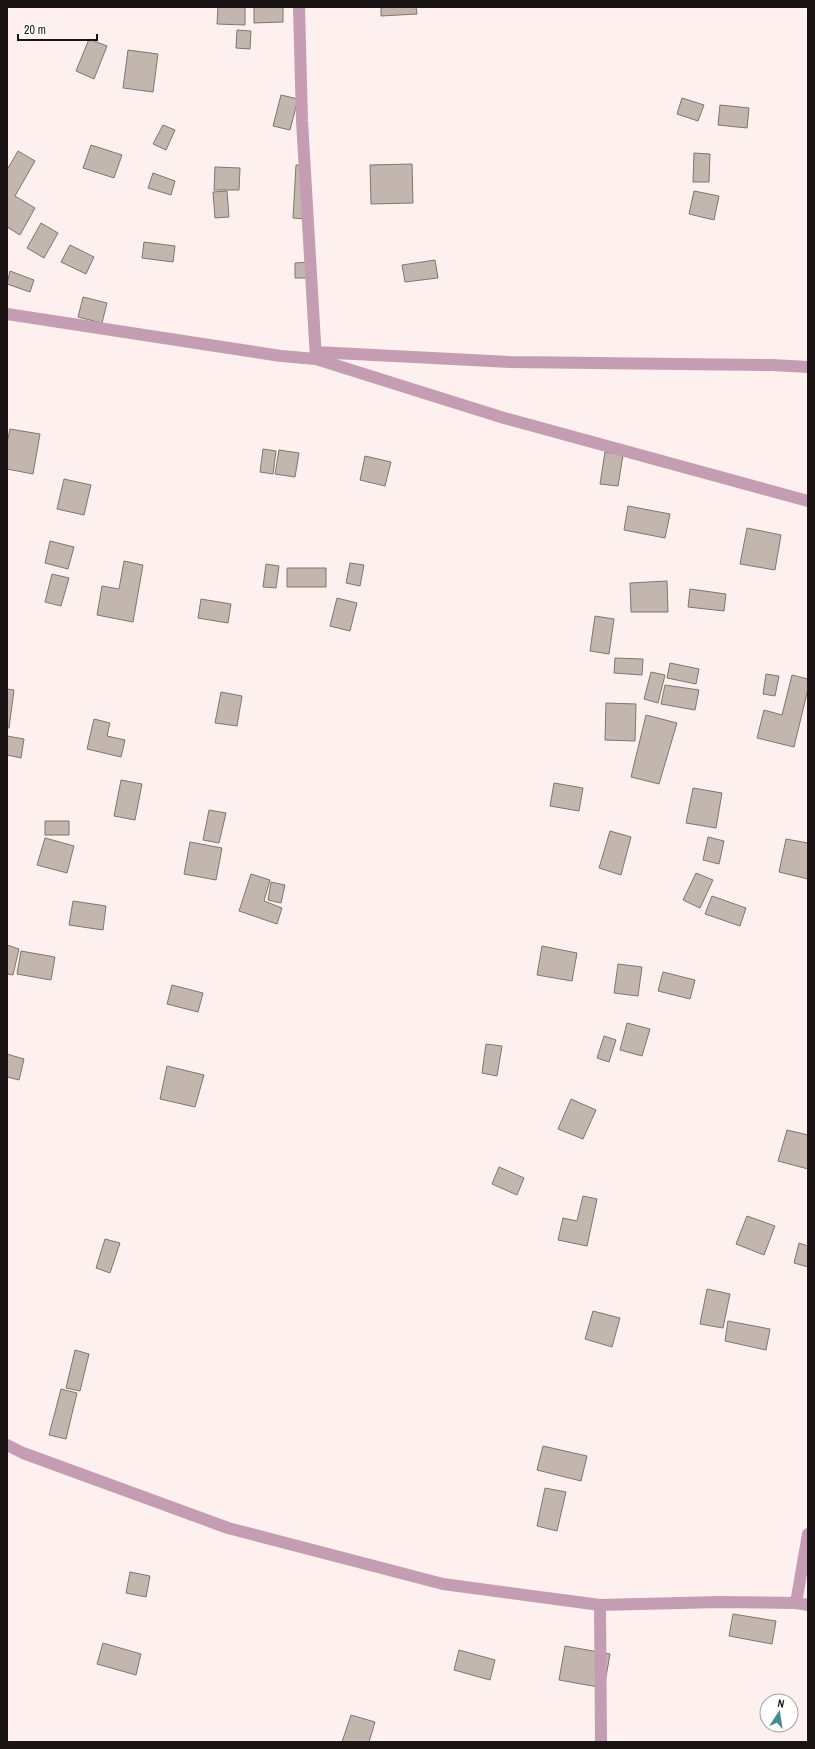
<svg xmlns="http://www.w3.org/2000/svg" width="815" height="1749" viewBox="0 0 815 1749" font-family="'Archivo Narrow',sans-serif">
<rect width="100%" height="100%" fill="#fdf0ef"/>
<!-- building -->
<path fill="#c3b6af" stroke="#81756e" d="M218 7H245V25L217 24Z
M254 7H283V22L254 23Z
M381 7H416L417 14 381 16Z
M237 30 251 31 250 49 236 48Z
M89 39 107 46 94 79 76 71Z
M128 50 158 54 153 92 123 88Z
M281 95 298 99 290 130 273 126Z
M682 98 704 105 698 121 677 114Z
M720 105 749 108 747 128 718 125Z
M163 125 175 130 166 150 153 144Z
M91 145 122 155 114 178 83 168Z
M18 151 35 161 15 196 35 208 20 235 7 227V170Z
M694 153 710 154 709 182H693Z
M412 164 413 203 371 204 370 165Z
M296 165H309L306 219 293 218Z
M215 167 240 168 239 190H214Z
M153 173 175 181 171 195 148 188Z
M227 191 229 217 215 218 213 192Z
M694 191 719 196 714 220 689 214Z
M41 223 58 233 44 258 27 248Z
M144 242 175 246 173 262 142 258Z
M70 245 94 257 86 274 61 262Z
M435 260 438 278 405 282 402 265Z
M312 262V278H295V263Z
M10 271 34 280 30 292 7 284Z
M83 297 107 303 102 323 78 317Z
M10 429 40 434 33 474 7 469V443Z
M263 449 276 451 273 474 260 472Z
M279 450 299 453 295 477 275 474Z
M605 452 623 455 618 486 600 484Z
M365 456 391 462 385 486 360 480Z
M64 479 91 485 84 515 57 509Z
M628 506 670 514 665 538 624 530Z
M747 528 781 535 775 570 740 564Z
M50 541 74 547 68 569 45 563Z
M124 561 143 565 133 622 97 615 102 586 119 589Z
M350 563 364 565 360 586 346 583Z
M266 564 279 566 276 588 263 587Z
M287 568H326V587H287Z
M52 574 69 578 61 606 45 602Z
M667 581 668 612H631L630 583Z
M690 589 726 594 724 611 688 607Z
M337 598 357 603 350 631 330 626Z
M201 599 231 604 228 623 198 618Z
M595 616 614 619 609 654 590 651Z
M615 658 643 659 642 675 614 673Z
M670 663 699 669 696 684 667 678Z
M651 672 665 675 658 703 644 699Z
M766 674 779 676 775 696 763 694Z
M792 675 808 679V689L794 747 757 738 764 710 782 715Z
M665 685 699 690 695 710 661 704Z
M7 689 14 690 9 728H7Z
M221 692 242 696 237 726 215 723Z
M606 703 636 704 635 741 605 740Z
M646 715 677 723 659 784 631 777Z
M94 719 110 723 107 736 125 740 121 757 87 749Z
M7 736 24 739 21 758 7 755Z
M121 780 142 784 135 820 114 816Z
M554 783 583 788 579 811 550 806Z
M693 788 722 793 716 828 686 823Z
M209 810 226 813 219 843 203 840Z
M45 821H69V835H45Z
M610 831 631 837 621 875 599 868Z
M708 837 724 841 719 864 703 860Z
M45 838 74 846 67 873 37 865Z
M786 839 808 843V879L779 872Z
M190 842 222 848 216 880 184 874Z
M696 873 713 880 700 908 683 900Z
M251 874 270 880 264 901 282 908 277 924 239 911Z
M271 882 285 885 281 903 268 900Z
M712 896 746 908 740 926 705 914Z
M73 901 106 906 103 930 69 925Z
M7 945 19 949 13 975 7 974Z
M542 946 577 953 572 981 537 975Z
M21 951 55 957 51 980 17 974Z
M618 964 642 967 638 996 614 993Z
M663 972 695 980 690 999 658 991Z
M172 985 203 993 198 1012 167 1004Z
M627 1023 650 1029 642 1056 620 1050Z
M604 1036 616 1040 609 1062 597 1058Z
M486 1044 502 1046 497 1076 482 1073Z
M7 1054 24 1059 19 1080 7 1077Z
M167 1066 204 1075 195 1107 160 1099Z
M571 1099 596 1110 583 1139 558 1129Z
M787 1130 808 1135V1169L778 1161Z
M499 1167 524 1178 517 1195 492 1184Z
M583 1196 597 1199 587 1246 558 1240 563 1218 577 1221Z
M747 1216 775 1226 764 1255 736 1244Z
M105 1239 120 1243 110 1273 96 1268Z
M799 1243 808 1246V1267L794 1263Z
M707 1289 730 1294 723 1328 700 1324Z
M593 1311 620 1318 612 1347 585 1339Z
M728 1321 770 1329 766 1350 725 1341Z
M75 1350 89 1354 80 1391 66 1388Z
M61 1389 77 1393 66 1439 49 1435Z
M543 1446 587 1456 581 1481 537 1470Z
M545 1488 566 1492 557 1531 537 1526Z
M130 1572 150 1576 146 1597 126 1593Z
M733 1614 776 1621 772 1644 729 1636Z
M103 1643 141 1654 136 1675 97 1664Z
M565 1646 610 1654 604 1688 559 1680Z
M459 1650 495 1660 490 1680 454 1670Z
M351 1715 375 1722 369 1742H342Z"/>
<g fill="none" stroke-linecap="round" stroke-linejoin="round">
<!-- minor -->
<path stroke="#c59db3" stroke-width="12" d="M299 7 302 121 316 359
M7 314 281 356 316 359 504 418 808 501
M316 352 510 362 772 365 808 367
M7 1445 23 1453 228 1528 443 1584 600 1605 719 1602 796 1603 808 1605
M796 1603 808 1534
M600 1605 601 1742"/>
</g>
<!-- border -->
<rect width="815" height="1749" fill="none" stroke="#1a1414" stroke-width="16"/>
<!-- north arrow -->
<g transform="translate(779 1713) rotate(12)"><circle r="19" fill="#ffffff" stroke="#a3a1a1"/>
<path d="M0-3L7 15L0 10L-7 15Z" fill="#468d89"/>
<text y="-6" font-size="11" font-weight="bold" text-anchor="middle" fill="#1a1414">N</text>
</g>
<!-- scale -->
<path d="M18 34v6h79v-6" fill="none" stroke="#1a1414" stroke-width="2"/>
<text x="24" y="34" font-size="12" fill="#1a1414" stroke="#ffffff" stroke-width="3" paint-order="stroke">20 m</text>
</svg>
